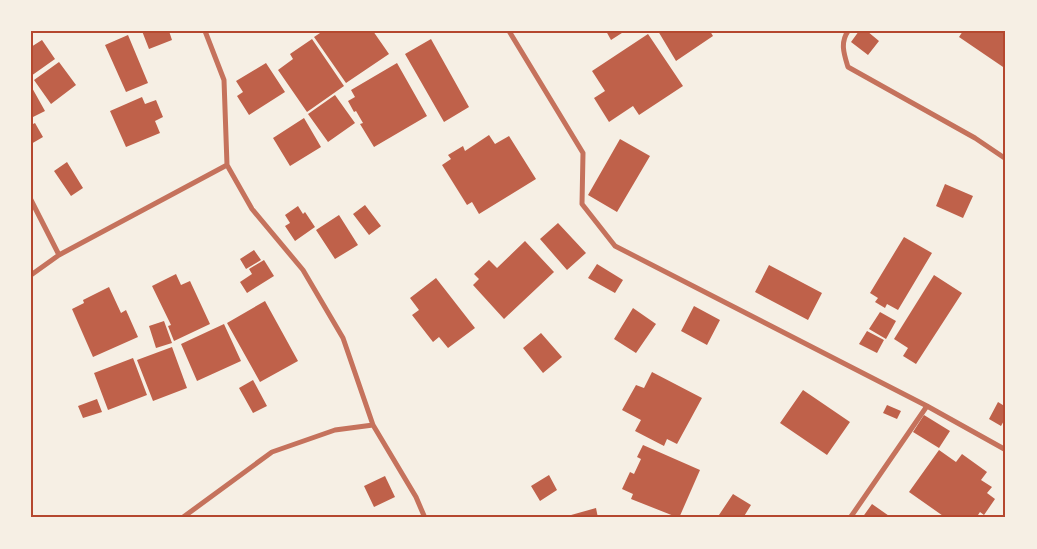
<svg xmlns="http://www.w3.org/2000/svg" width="1037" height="549" viewBox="0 0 1037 549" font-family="Quicksand,sans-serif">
<rect width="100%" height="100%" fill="#f6efe4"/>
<!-- building -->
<path fill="#bf614a" d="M142 31H169L172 40 149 49Z
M323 31H373L389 54 346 83 314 37Z
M606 31H625L611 40Z
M658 31H710L713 36 676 61Z
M859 31H867L879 41 868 55 851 42Z
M963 31H1002L1006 34V69L959 37Z
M648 34 683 86 639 115 633 106 609 122 594 98 605 91 592 71Z
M128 35 148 83 126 92 105 45Z
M312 39 344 86 307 112 278 70 293 59 290 54Z
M431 39 469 107 444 122 405 54Z
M42 40 55 59 31 76V47Z
M59 62 76 85 51 104 34 80Z
M266 63 285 92 249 115 237 96 243 92 236 81Z
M397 63 427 116 374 147 360 124 363 123 356 111 354 112 348 101 355 97 351 90Z
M31 86 45 111 31 118Z
M335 95 355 123 328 142 308 114Z
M142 97 145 104 156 100 163 117 155 121 160 133 126 147 110 111Z
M304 118 321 147 290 166 273 138Z
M35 123 43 137 31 144V125Z
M489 135 495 144 509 136 536 179 479 214 472 202 467 205 442 165 451 159 448 155 463 146 465 151Z
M620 139 650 156 617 212 588 195Z
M67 162 83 188 71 196 54 171Z
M945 184 973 196 963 218 936 206Z
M365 205 381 226 369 235 353 214Z
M298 206 303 214 305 212 315 227 295 241 285 226 290 223 285 215Z
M339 215 358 245 335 259 316 230Z
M558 223 586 253 567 270 540 239Z
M904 237 932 253 898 310 887 304 885 308 875 302 878 298 870 293Z
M525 241 554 272 504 319 473 285 479 279 474 274 489 260 497 268Z
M254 250 261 260 246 269 240 259Z
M264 260 274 276 247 293 240 282 252 274 249 269Z
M597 264 623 280 615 293 588 278Z
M769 265 822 293 808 320 755 292Z
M176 274 181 285 190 281 210 324 174 341 168 326 171 325 152 286Z
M934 275 962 293 916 364 903 356 908 348 894 339Z
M436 278 475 328 448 348 439 337 433 342 412 315 419 310 410 298Z
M109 287 121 313 126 310 138 337 93 357 72 309 84 303 83 300Z
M265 301 298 361 260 382 227 323Z
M694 306 720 320 707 345 681 331Z
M633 308 656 324 636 353 614 339Z
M880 312 896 321 886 339 869 329Z
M164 321 172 343 156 348 149 326Z
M224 324 241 361 197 381 181 344Z
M867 331 884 340 877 353 859 344Z
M541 333 562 357 543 373 523 348Z
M172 347 187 388 153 401 137 360Z
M133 358 147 395 108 410 94 373Z
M652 372 702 398 677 444 667 439 664 446 635 431 641 420 622 410 636 385 644 388Z
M253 380 267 406 253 413 239 388Z
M803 390 850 422 827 455 780 423Z
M97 399 102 412 83 418 78 406Z
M998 402 1006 407V417L1001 426 989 419Z
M887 405 901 411 897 419 883 413Z
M924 415 950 431 939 448 913 432Z
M643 445 700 470 679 518 631 499 633 494 622 489 630 472 634 474 641 459 637 457Z
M939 450 956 462 962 454 987 472 981 480 992 487 987 493 995 499 984 515 980 512 976 518H946L909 492Z
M549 475 557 490 540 501 531 486Z
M385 476 395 497 374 507 364 486Z
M733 494 751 505 743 518H717Z
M872 504 892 518H862Z
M596 508 598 518H564V517Z"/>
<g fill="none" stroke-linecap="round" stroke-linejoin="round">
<!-- minor -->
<path stroke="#c5725c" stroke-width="5" d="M205 31 224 80 227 165 252 209 303 270 343 338 373 425 416 497 425 518
M509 31 583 153 582 204 615 246 927 406 1006 450
M848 31C840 43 844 54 848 67L975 138 1006 159
M31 200 59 255
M31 275 59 255 227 165
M182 518 272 452 335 430 373 425
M850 518 927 406"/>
</g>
<!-- border -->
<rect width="1037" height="549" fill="none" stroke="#f6efe4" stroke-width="65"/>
<rect x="32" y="32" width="972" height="484" fill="none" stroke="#b5482f" stroke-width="2"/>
</svg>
